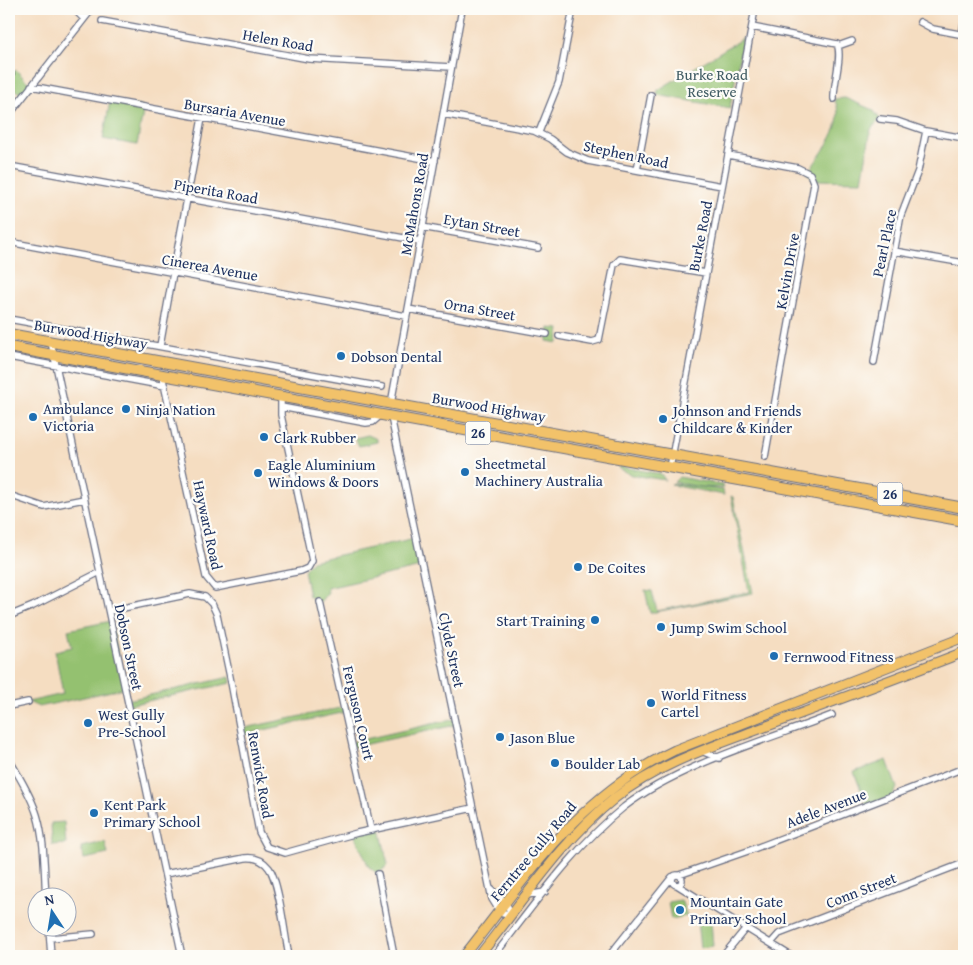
<svg xmlns="http://www.w3.org/2000/svg" width="973" height="965" viewBox="0 0 973 965" font-family="'Gentium Book Plus',serif">
<rect width="100%" height="100%" fill="#fdfcf7"/>
<filter id="ink" filterUnits="userSpaceOnUse"><feTurbulence type="fractalNoise" baseFrequency=".02" numOctaves="2"/><feDisplacementMap in="SourceGraphic" scale="10" xChannelSelector="R" yChannelSelector="G"/><feConvolveMatrix kernelMatrix="1 2 1 2 8 2 1 2 1" color-interpolation-filters="sRGB"/></filter>
<filter id="wash" filterUnits="userSpaceOnUse"><feTurbulence type="fractalNoise" baseFrequency=".0096" numOctaves="4" result="noise"/><feDisplacementMap in="SourceGraphic" scale="20" xChannelSelector="R" yChannelSelector="G"/><feGaussianBlur stdDeviation="1.12" result="paint"/><feColorMatrix in="noise" values="0 0 0 0 0 0 0 0 0 0 0 0 0 0 0 0 0 1.4 0 .05"/><feComposite in="paint" operator="in"/></filter>
<g filter="url(#wash)">
<rect width="100%" height="100%" fill="#f5ddc1"/>
<!-- green -->
<path fill="#94c170" stroke="#587867" d="M743 38 730 108 657 95 658 90Z
M16 70 32 86 23 97 9 82V76Z
M845 98 873 110 880 119 871 129 862 181 813 180 808 173C821 152 848 124 834 99Z
M110 101 144 107 137 145 103 139Z
M549 328 560 329 558 343 547 341Z
M368 435 377 439V442L359 446 355 438Z
M618 466 661 474 665 480 632 475 619 469Z
M679 477 722 485 724 488 700 487 674 482Z
M674 484 723 490 724 495 671 485Z
M731 496 733 497 753 593 650 613 645 590 652 591 657 611 749 592Z
M415 538 421 567 327 588 328 592 320 602 309 596 304 570 312 561Z
M111 621 125 688 39 707 28 702 63 694 55 651 72 647 68 630Z
M230 677 231 683 129 705 128 700Z
M345 707 346 712 241 735 240 729Z
M454 719 456 725 353 747 352 742Z
M887 760 897 788 892 796 867 806 854 772Z
M64 822 66 844 52 845 51 823Z
M380 828 388 865 378 874 369 867 354 834Z
M105 842 108 854 84 859 81 847Z
M681 900 687 916 671 919 668 902Z
M711 920 713 946 700 948 697 921Z"/>
</g>
<g filter="url(#ink)">
<g fill="none" stroke-linecap="round" stroke-linejoin="round">
<!-- street casing -->
<g stroke="#676c81" stroke-width="8">
<path id="street" d="M74 9 84 19
M102 21 309 59 451 67
M920 22 933 29 964 35
M752 27 837 44C843 56 833 84 834 99
M962 34 964 23
M838 46 852 41
M9 71 11 74
M31 86 435 161
M443 114 534 131 550 139 567 152 588 161 722 186
M9 115 92 9
M880 119 897 121 926 131 964 138
M539 132 559 82 573 9
M728 155 798 168 810 174 814 184 765 457
M9 166 420 241
M637 170 651 95
M190 183 202 118
M422 227 538 248
M9 242 406 316
M894 251 964 263
M176 257 187 199
M408 309 547 334
M9 319 382 387
M559 336 592 342 599 340 614 265 620 259 706 273
M51 342 182 956
M160 346 173 273
M9 357 165 386
M874 362 901 215 918 171 926 131
M162 375 206 577 215 588 301 571 308 568 312 561 281 415V397
M391 404 462 9
M281 407 366 423 373 422 381 415
M391 417 492 899 500 912 512 915
M670 468 755 9
M9 495 44 507 84 499
M320 602 371 830
M109 611 190 594 205 597 212 604 217 615 230 677 259 832 267 847 285 853 357 833 473 808
M9 616 33 606 100 572
M9 706 28 702
M701 751 719 758
M9 759C19 777 31 795 37 815 45 841 44 870 46 898
M165 874 245 858C254 857 263 860 269 868 279 881 285 937 289 956
M378 874 394 956
M672 880a5 5 0 1 1 10 0a5 5 0 1 1-10 0Z
M679 875 748 851 964 768
M677 885 791 956
M491 889 506 903 512 915
M527 895 545 892
M49 928 51 956
M50 938 93 934
M771 943 779 934 964 863
M494 956C534 905 573 848 624 807 680 764 767 740 832 715
M609 956 672 877
M723 956 746 928"/>
</g>
<!-- primary casing -->
<g stroke="#676c81" stroke-width="11">
<path id="primary" d="M464 956C529 874 578 796 675 750L964 637
M479 956C522 903 561 841 615 798 658 764 711 747 762 728 829 703 897 678 964 652"/>
</g>
<!-- highway casing -->
<g stroke="#676c81" stroke-width="12">
<path id="highway" d="M9 334 964 508
M9 347 964 521"/>
</g>
<!-- street -->
<use href="#street" stroke="#fff" stroke-width="5.5"/>
<!-- primary -->
<use href="#primary" stroke="#f2c26a" stroke-width="9"/>
<!-- highway -->
<use href="#highway" stroke="#f2c26a" stroke-width="10"/>
</g>
</g>
<!-- markers -->
<g fill="#1f6fb2" stroke="#fdfcf7" stroke-width="2">
<circle cx="341" cy="356" r="5"/>
<circle cx="126" cy="409" r="5"/>
<circle cx="33" cy="417" r="5"/>
<circle cx="663" cy="419" r="5"/>
<circle cx="264" cy="437" r="5"/>
<circle cx="465" cy="472" r="5"/>
<circle cx="258" cy="473" r="5"/>
<circle cx="578" cy="567" r="5"/>
<circle cx="595" cy="620" r="5"/>
<circle cx="661" cy="627" r="5"/>
<circle cx="774" cy="656" r="5"/>
<circle cx="651" cy="703" r="5"/>
<circle cx="88" cy="723" r="5"/>
<circle cx="500" cy="737" r="5"/>
<circle cx="555" cy="763" r="5"/>
<circle cx="94" cy="813" r="5"/>
<circle cx="680" cy="910" r="5"/>
</g>
<g text-anchor="middle" dominant-baseline="central" stroke-width="4.5" stroke-linejoin="round" paint-order="stroke">
<!-- shield labels -->
<g fill="#fdfcf7" stroke="#5f6c8c" stroke-width="1">
<rect x="465.5" y="421.5" width="25" height="23" rx="4"/>
<rect x="877.5" y="482.5" width="25" height="23" rx="4"/>
</g>
<g font-size="14" font-weight="bold" fill="#1b2f5e">
<text x="478" y="433">26</text>
<text x="890" y="494">26</text>
</g>
<!-- street labels -->
<g font-size="15" fill="#1b2f5e" stroke="#fdfcf7">
<text transform="translate(278 40) rotate(10)">Helen Road</text>
<text transform="translate(235 112) rotate(10)">Bursaria Avenue</text>
<text transform="translate(626 154) rotate(12)">Stephen Road</text>
<text transform="translate(216 191) rotate(10)">Piperita Road</text>
<text transform="translate(414 204) rotate(-80)">McMahons Road</text>
<text transform="translate(482 225) rotate(10)">Eytan Street</text>
<text transform="translate(700 236) rotate(-79)">Burke Road</text>
<text transform="translate(884 243) rotate(-78)">Pearl Place</text>
<text transform="translate(210 267) rotate(10)">Cinerea Avenue</text>
<text transform="translate(787 271) rotate(-80)">Kelvin Drive</text>
<text transform="translate(480 309) rotate(10)">Orna Street</text>
<text transform="translate(91 334) rotate(10)">Burwood Highway</text>
<text transform="translate(489 407) rotate(10)">Burwood Highway</text>
<text transform="translate(208 525) rotate(78)">Hayward Road</text>
<text transform="translate(129 647) rotate(78)">Dobson Street</text>
<text transform="translate(452 650) rotate(78)">Clyde Street</text>
<text transform="translate(359 713) rotate(77)">Ferguson Court</text>
<text transform="translate(261 775) rotate(80)">Renwick Road</text>
<text transform="translate(826 808) rotate(-21)">Adele Avenue</text>
<text transform="translate(533 851) rotate(-50)">Ferntree Gully Road</text>
<text transform="translate(861 890) rotate(-21)">Conn Street</text>
</g>
<!-- park labels -->
<g font-size="15" fill="#3f5b63" stroke="#fdfcf7">
<text x="712" y="74">Burke Road<tspan x="712" dy="17">Reserve</tspan></text>
</g>
<!-- poi labels -->
<g font-size="15" fill="#1b2f5e" stroke="#fdfcf7" text-anchor="start">
<text x="351" y="356">Dobson Dental</text>
<text x="43" y="408">Ambulance<tspan x="43" dy="17">Victoria</tspan></text>
<text x="136" y="409">Ninja Nation</text>
<text x="673" y="410">Johnson and Friends<tspan x="673" dy="17">Childcare &amp; Kinder</tspan></text>
<text x="274" y="437">Clark Rubber</text>
<text x="475" y="463">Sheetmetal<tspan x="475" dy="17">Machinery Australia</tspan></text>
<text x="268" y="464">Eagle Aluminium<tspan x="268" dy="17">Windows &amp; Doors</tspan></text>
<text x="588" y="567">De Coites</text>
<text x="585" y="620" text-anchor="end">Start Training</text>
<text x="671" y="627">Jump Swim School</text>
<text x="784" y="656">Fernwood Fitness</text>
<text x="661" y="694">World Fitness<tspan x="661" dy="17">Cartel</tspan></text>
<text x="98" y="714">West Gully<tspan x="98" dy="17">Pre-School</tspan></text>
<text x="510" y="737">Jason Blue</text>
<text x="565" y="763">Boulder Lab</text>
<text x="104" y="804">Kent Park<tspan x="104" dy="17">Primary School</tspan></text>
<text x="690" y="901">Mountain Gate<tspan x="690" dy="17">Primary School</tspan></text>
</g>
</g>
<!-- margin -->
<rect width="973" height="965" fill="none" stroke="#fdfcf7" stroke-width="30"/>
<!-- north arrow -->
<g transform="translate(52 912) rotate(348)"><circle r="24" fill="#fdfcf7" stroke="#a3aaba"/>
<path d="M0-4L9 19L0 12L-9 19Z" fill="#1f6fb2"/>
<text y="-8" font-size="14" font-weight="bold" text-anchor="middle" fill="#1b2f5e">N</text>
</g>
</svg>
